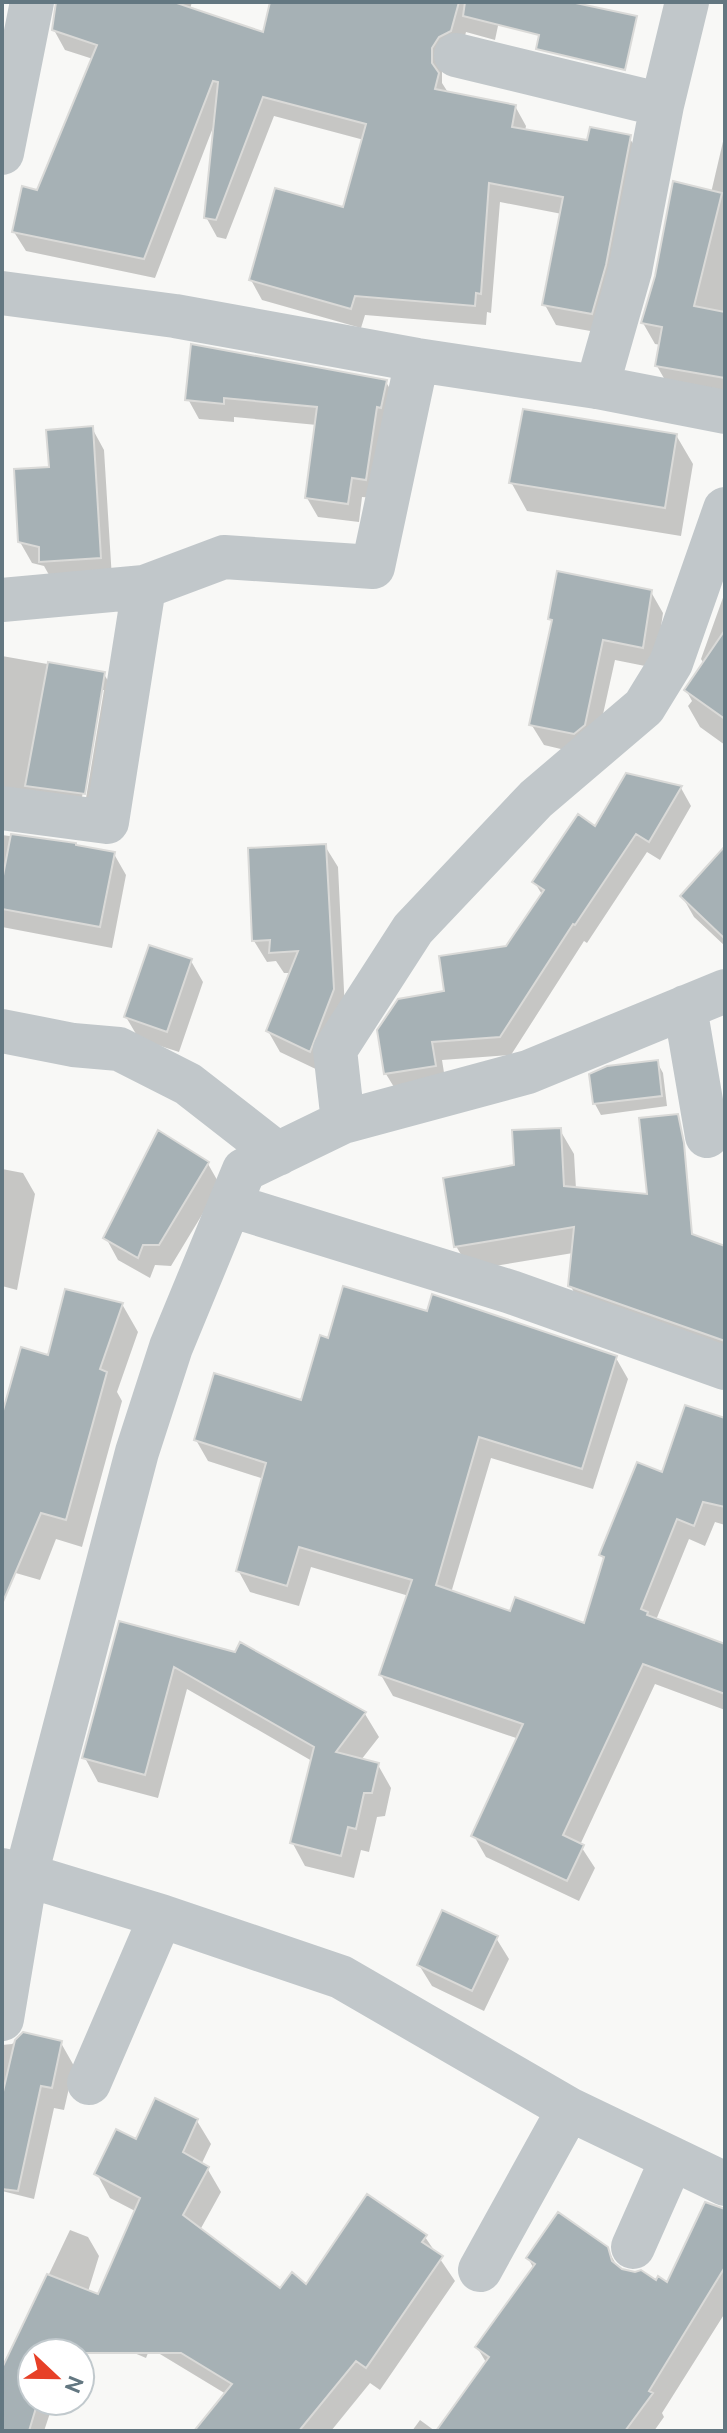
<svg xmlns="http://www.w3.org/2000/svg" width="727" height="2433" viewBox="0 0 727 2433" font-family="Ubuntu,sans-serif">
<rect width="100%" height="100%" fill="#f8f8f6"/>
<!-- shadow -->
<path fill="#0003" fill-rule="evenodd" d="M62 2H192L190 9 264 35 273 2H503L495 40 466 32 461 51 442 69V83L449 94 515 106 526 126 525 131 588 143 629 137 641 157 602 333 556 325 545 305 562 214 500 202 491 313 487 312 486 325 365 315 361 328 262 300 251 280 345 209 364 140 274 116 226 239 217 237 206 217 214 125 155 278 26 251 14 232 38 192 93 59 65 50 54 30Z
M725 133V396L669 387 657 366 661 345 655 344 643 323 711 193Z
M386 382 397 401 376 498 362 497 359 522 318 517 307 498 317 425 234 417V422L199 419 188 399Z
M92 428 104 450 112 579 53 582 44 566 32 563 20 542 51 468Z
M676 435 693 464 681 536 527 511 511 482Z
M651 592 663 613 655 668 615 660 596 746 586 755 544 745 531 724 553 625 550 618Z
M725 592V745L700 727 688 706 692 701 686 690 704 664 701 659Z
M2 656 104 674 116 695 96 814 2 808ZM100 690H104L85 804 81 803Z
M681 788 691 806 660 860 647 852 587 943 584 941 511 1055 442 1060 446 1085 397 1092 386 1074 447 992 507 948 543 896 535 883 596 829Z
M2 835 75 845 114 854 126 875 112 948 2 927Z
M325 846 338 867 345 1011 322 1072 280 1052 268 1031 291 973H284L276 961 267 962 254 941Z
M725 849V946L694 917 682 896Z
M191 961 203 982 179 1052 139 1039 126 1017Z
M657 1062 663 1073 667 1106 601 1115 595 1104Z
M560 1130 574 1154 576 1189 725 1248V1357L584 1310 570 1285 573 1253 470 1270 456 1246 516 1167Z
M208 1164 220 1185 171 1266 155 1265 150 1278 118 1260 106 1238Z
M2 1169 23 1173 35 1194 17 1290 2 1286Z
M122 1304 138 1332 117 1392 122 1401 82 1547 56 1539 40 1580 2 1569V1419L50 1358Z
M428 1313 616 1358 628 1379 593 1489 491 1458 451 1593 511 1614 585 1625 605 1561 601 1555 663 1475 725 1420V1525L715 1522 705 1546 689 1539 656 1620 725 1647V1710L655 1684 580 1845 595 1868 579 1901 486 1857 474 1836 519 1739 393 1696 381 1675 409 1596 311 1567 299 1606 250 1592 238 1570 264 1479 208 1461 196 1440 302 1402 329 1340Z
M120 1623 236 1654 241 1645 365 1714 379 1737 361 1760 378 1765 391 1788 385 1816 377 1817 369 1852 361 1850 354 1878 305 1866 292 1842 312 1761 187 1689 158 1798 98 1782 85 1758Z
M496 1938 509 1959 484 2011 432 1986 419 1965Z
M23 2035 61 2043 74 2066 64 2110 54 2108 34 2199 2 2191V2045L12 2044Z
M197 2121 211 2144 201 2165 207 2168 221 2192 200 2230 280 2291 306 2286 425 2237 455 2281 380 2390 370 2383 331 2431H197L226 2394 150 2348 146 2358 104 2340 137 2212 110 2198 97 2174 137 2142Z
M725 2227V2313L662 2413 664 2417 654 2431H439L487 2364 477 2347 534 2269 528 2258 607 2248 619 2270 667 2285Z
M70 2230 88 2237 99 2256 69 2353H32V2401H54L44 2431H2V2373Z
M420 2420 435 2431H412Z"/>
<!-- building -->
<path fill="#a6b1b5" stroke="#dadad8" stroke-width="2" d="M56 2H174L263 32 270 2H459L451 31 439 37 432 48V63L439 73 435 89 516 105 512 127 587 140 590 127 631 135 606 265 592 314 542 305 563 197 489 183 481 294 476 293 475 306 355 296 351 309 249 280 275 188 343 207 366 124 263 97 216 220 204 218 218 82 213 81 144 259 12 232 22 186 37 190 97 45 52 30Z
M465 2H571L637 16 625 70 536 49 539 35 463 16Z
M673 181 722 193 694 306 725 312V378L655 366 662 327 641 323 655 276Z
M191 344 387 380 381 408 377 407 366 480 352 478 348 504 305 498 317 407 224 398V404L185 400Z
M523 409 677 434 665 508 509 483Z
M93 426 101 558 39 562V547L18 542 14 469 49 467 46 430Z
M557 571 652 590 643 648 603 640 585 725 574 734 529 725 552 620 548 619Z
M725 630V719L684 690Z
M48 662 105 672 85 794 25 786Z
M626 773 682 786 649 842 636 834 575 925 573 924 500 1037 432 1042 436 1066 384 1074 377 1030 398 999 444 991 439 956 506 946 544 890 532 882 578 814 595 826Z
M11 834 76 843V845L115 852 100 927 2 909V881Z
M326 844 334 989 310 1052 266 1031 298 951 269 953 270 940 252 941 248 848Z
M725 846V939L680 896Z
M149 945 192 959 167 1032 124 1017Z
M658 1060 662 1096 593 1104 589 1074 607 1066Z
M678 1114 684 1143 692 1234 725 1246V1341L568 1286 574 1227 454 1247 443 1178 514 1165 512 1130 561 1128 564 1186 647 1194 639 1118Z
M158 1130 209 1162 159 1245H143L138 1258 103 1238Z
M343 1286 427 1311 432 1294 617 1356 582 1469 479 1437 436 1585 510 1611 515 1597 584 1623 604 1557 599 1555 637 1462 662 1472 685 1405 725 1418V1507L703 1502 694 1526 677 1519 641 1609 648 1612 647 1615 725 1644V1694L643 1664 563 1835 584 1845 567 1881 471 1836 523 1724 379 1675 412 1580 299 1547 287 1586 236 1571 266 1463 194 1440 214 1373 301 1400 320 1335 328 1338Z
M65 1289 123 1303 100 1369 107 1372 66 1520 41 1513 2 1604V1414L21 1347 48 1355Z
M119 1621 235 1652 240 1642 366 1712 336 1752 379 1763 372 1793H364L356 1829 348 1827 341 1856 290 1843 314 1747 174 1667 145 1775 82 1758Z
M442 1910 498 1936 472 1991 417 1965Z
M23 2032 62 2041 52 2088 41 2086 18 2191 2 2189V2096L15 2040Z
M155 2098 198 2119 183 2152 209 2167 183 2215 280 2288 292 2272 306 2284 367 2194 427 2235 422 2242 443 2256 366 2368 356 2361 299 2431H194L232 2384 181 2353H32V2401H38L29 2431H2V2368L47 2274 98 2294 140 2198 94 2174 116 2129 136 2139Z
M705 2202 725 2209V2267L649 2391 653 2393 625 2431H436L489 2357 475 2347 535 2264 526 2258 558 2212 608 2247 612 2261 622 2269 635 2272 641 2270 656 2280 658 2276 667 2282Z"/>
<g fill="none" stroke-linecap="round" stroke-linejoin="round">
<!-- street -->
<path stroke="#c1c7ca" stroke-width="44" d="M456 55 662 105
M2 153 32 2
M2 293 175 316 417 360 597 387 725 412
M597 387 630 271 662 105 687 2
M2 600 144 587 224 557 373 567 417 360
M2 808 107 822 144 587
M685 1007 707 1136
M2 1031 73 1045 119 1049 188 1084 278 1154
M343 1122 335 1050 413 929 536 799 644 707 671 663 725 509
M230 1205 511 1292 725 1368
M2 1870 26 1875 161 1916 341 1977 569 2109 725 2184
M2 2019 26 1875 137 1452 171 1347 244 1170 343 1122 528 1072 725 991
M89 2083 161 1916
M633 2247 672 2159
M480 2270 569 2109"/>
</g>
<!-- border -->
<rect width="727" height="2433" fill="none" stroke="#637781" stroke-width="8"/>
<!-- north arrow -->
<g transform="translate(56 2377) rotate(112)"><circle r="38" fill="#ffffff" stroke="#c1c9cd" stroke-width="2"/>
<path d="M0-6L14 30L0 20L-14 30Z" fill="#e74027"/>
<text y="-12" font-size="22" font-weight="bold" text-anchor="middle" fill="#637781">N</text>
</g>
</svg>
